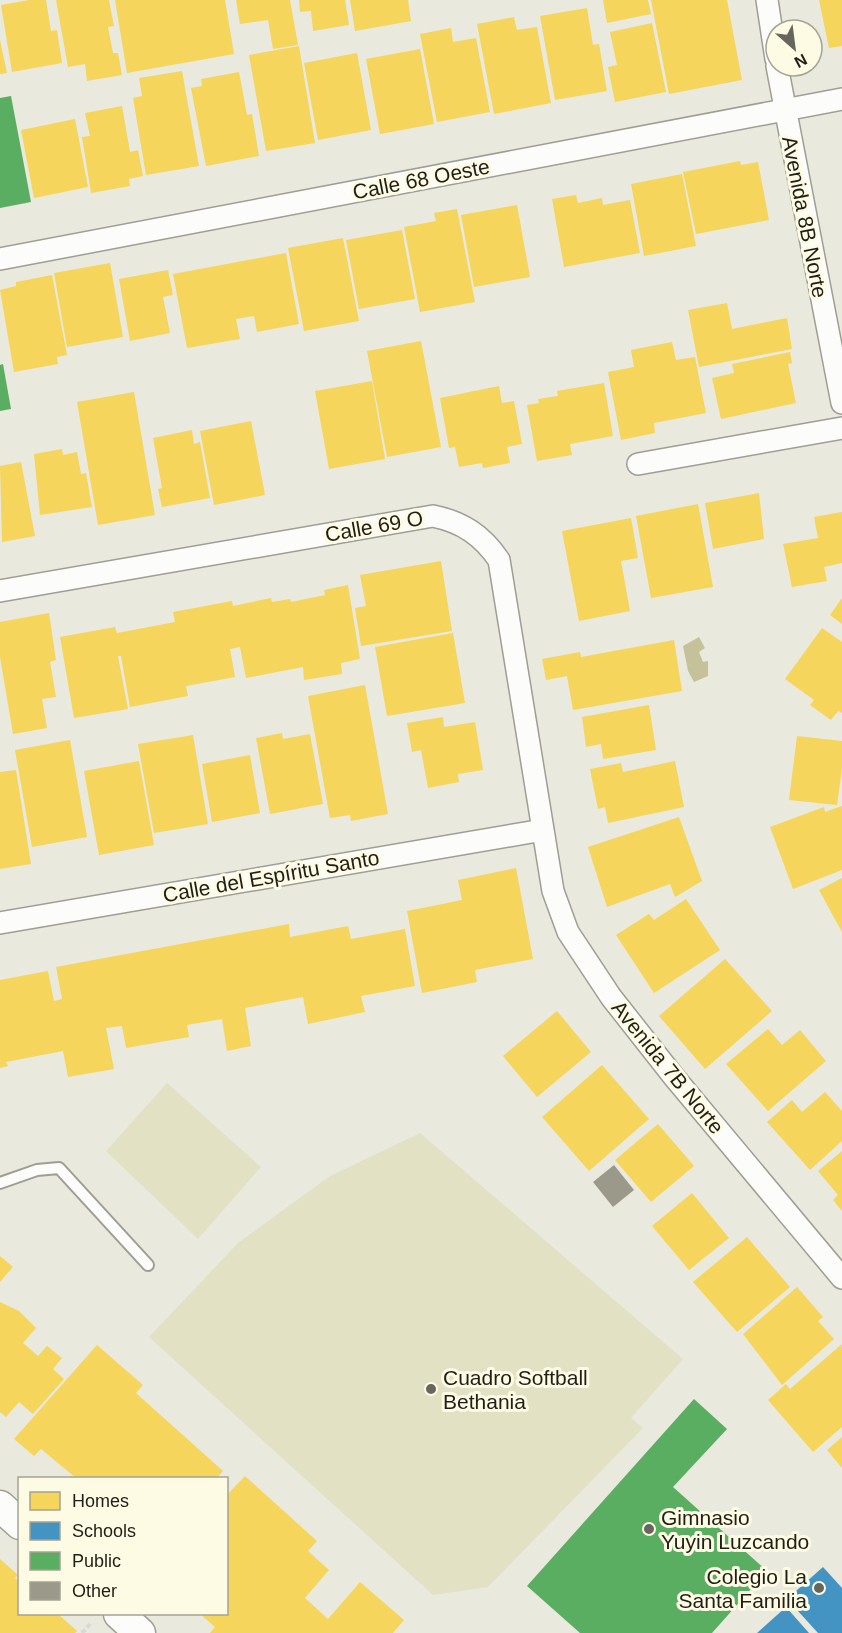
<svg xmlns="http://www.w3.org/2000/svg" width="842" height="1633" viewBox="0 0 842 1633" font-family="Arial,sans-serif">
<rect width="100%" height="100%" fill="#e9e9dd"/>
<!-- green -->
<path fill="#e3e1c4" d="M167 1083 261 1167 198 1239 106 1151Z
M420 1133 683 1359 631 1418 643 1428 488 1587 433 1595 149 1337 238 1243 330 1176Z"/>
<!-- water -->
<path fill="#c5c29a" d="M699 637 705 648 699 652 703 662 708 661V676L694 682 688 671 683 646Z"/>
<!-- homes -->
<path fill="#f6d55c" d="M29 0H46L51 31 57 30 62 63 12 72 1 5Z
M56 0H109L114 26 108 27 113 53H118L122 75 87 81 85 64 68 67Z
M115 0H225L234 54 127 73Z
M236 0H290L298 45 273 49 268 20 240 24Z
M299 0H345L349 25 313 31 311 11 300 12Z
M350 0H408L411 21 355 31Z
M603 0H648L651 14 607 23Z
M651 0H727L742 80 669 94Z
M819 0H842V46L829 48Z
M587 8 593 45 599 44 607 91 555 100 540 16Z
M514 17 517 30 537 27 551 103 494 114 477 24Z
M652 23 666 92 615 102 608 67 617 65 610 32Z
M451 28 453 42 476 38 490 112 437 122 420 34Z
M0 40 7 73 0 74Z
M299 46 315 143 266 151 249 55Z
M420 49 434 124 380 134 366 59Z
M357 53 371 130 318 140 304 63Z
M182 71 199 166 146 175 133 98 142 96 139 78Z
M239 72 247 115 252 114 259 156 206 166 191 88 202 86 201 79Z
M122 106 130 152 138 150 143 176 129 179 130 186 91 193 82 137 90 136 85 113Z
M75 119 88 187 34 198 21 130Z
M740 161 741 165 758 162 769 220 696 234 683 172Z
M682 174 696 246 644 256 631 184Z
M576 195 578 203 602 198 603 205 630 200 640 253 564 267 552 199Z
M517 205 530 277 474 287 461 215Z
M457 209 475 302 420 312 404 227 436 221 434 213Z
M402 230 415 299 359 309 346 240Z
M343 238 359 321 304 331 288 248Z
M286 253 299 324 257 332 254 316 236 319 240 339 187 348 173 274Z
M110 263 123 337 67 347 54 273Z
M168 270 173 295 163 297 170 333 130 341 119 279Z
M52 275 67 355 57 357 58 364 14 372 0 290 16 286V282Z
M727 303 732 329 787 318 792 349 699 367 688 310Z
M421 341 441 447 387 457 367 351Z
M672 342 676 360 695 357 706 413 654 423 655 433 621 440 608 372 634 367 631 350Z
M790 352 792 363 788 364 796 403 721 419 712 378 734 373 732 364Z
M372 381 385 459 329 469 315 391Z
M604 383 613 436 570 444 572 455 537 461 527 405 539 403 538 399 558 396 557 391Z
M499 386 502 403 514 401 522 444 507 447 510 463 483 468 482 463 459 467 455 447 449 448 440 398Z
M134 392 155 515 98 525 77 402Z
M251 421 265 495 214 505 200 431Z
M192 430 194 444 200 442 210 498 162 507 158 489 162 488 153 438Z
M62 449 63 455 77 452 81 474 86 473 92 507 40 515 34 454Z
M21 462 35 536 2 542 0 466Z
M759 493 764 539 713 549 705 503Z
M698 504 713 587 651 598 636 516Z
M842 512V563L824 567 827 581 792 587 783 544 818 538 814 517Z
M631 518 638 558 621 561 630 611 579 621 562 531Z
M441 561 452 631 361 646 355 608 366 606 360 575Z
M348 585 360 659 341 663 342 674 304 680 303 667 246 678 240 647 230 649 235 677 186 686 188 696 130 707 121 656H118L128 709 74 718 60 637 115 627 117 633 175 622 173 612 232 601 233 606 271 598 272 602 290 599 291 602 325 595 324 590Z
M842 598V624L830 615Z
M49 613 56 660 50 662 56 697 42 699 47 728 13 734 0 657V622Z
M822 628 842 642V713L838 711 831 720 810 705 814 700 785 679Z
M453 633 465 703 387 716 375 647Z
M674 640 682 691 573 710 567 676 546 680 542 659 580 652 581 657Z
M365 685 388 814 351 821 350 815 330 818 308 696Z
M649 705 656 750 603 759 601 744 586 747 582 717Z
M443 717 444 727 475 722 483 770 458 774 459 782 428 788 421 750 412 752 407 723Z
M282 733 283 739 310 734 323 804 270 814 256 738Z
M193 735 208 824 154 833 138 744Z
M797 736 842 741V769L837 805 789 800Z
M70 740 87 837 32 847 15 750Z
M250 755 260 813 212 822 202 764Z
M139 761 154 845 99 855 84 771Z
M675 761 684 807 608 823 605 807 598 809 590 769 621 763 623 772Z
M16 770 31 864 0 869V772Z
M842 806V870L793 889 770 827 824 807 825 812Z
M679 817 702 881 675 897 670 884 607 907 588 847Z
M516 868 533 959 475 970 477 982 422 993 407 911 462 900 458 880Z
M842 878V932L819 890Z
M686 899 720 950 654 993 616 935 649 914 654 920Z
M289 924 290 937 348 926 351 939 405 929 415 986 361 996 365 1012 308 1024 303 997 245 1008 251 1046 227 1051 222 1019 187 1025 189 1037 126 1048 122 1026 106 1028 114 1069 68 1077 63 1051 6 1062 8 1066 0 1068V980L48 971 54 1001 62 999 56 967Z
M725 959 772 1011 705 1069 659 1016Z
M557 1011 591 1052 537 1097 503 1056Z
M768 1029 782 1045 800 1030 826 1061 768 1111 726 1064Z
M602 1065 649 1119 589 1171 542 1117Z
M825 1092 842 1111V1141L810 1170 767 1122 792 1100 802 1112Z
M658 1124 694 1166 651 1202 615 1160Z
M842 1151V1211L833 1200 838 1195 818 1171Z
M692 1193 729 1238 689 1270 652 1226Z
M747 1237 790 1287 737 1332 693 1282Z
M0 1256 13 1267 0 1282Z
M797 1287 823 1317 818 1321 834 1339 782 1385 743 1334Z
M0 1302 19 1311 36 1328 23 1343 38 1356 47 1346 62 1358 53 1369 64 1379 33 1414 19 1402 6 1417 0 1412Z
M842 1344V1427L813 1452 768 1400 786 1384 790 1389Z
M97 1345 143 1385 136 1393 223 1471 217 1478H76L41 1449 34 1456 14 1439Z
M842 1437V1468L827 1450Z
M245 1476 317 1541 308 1551 329 1570 305 1598 328 1619 360 1582 404 1620 393 1633H210L215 1627 200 1614H226V1496Z
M0 1559 18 1575 15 1578 20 1582V1614H58L77 1631 75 1633H0Z"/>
<!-- schools -->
<path fill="#4393c3" d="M823 1567 842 1588V1633H818L787 1599Z
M786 1607 809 1633H757Z"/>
<!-- public -->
<path fill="#5aae61" d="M11 96 31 202 0 208V98Z
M3 364 11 409 0 411V365Z
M694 1399 727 1429 673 1487 767 1571 712 1633H580L527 1586Z"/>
<!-- building -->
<path fill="#9a998a" d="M614 1165 634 1190 613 1207 593 1182Z"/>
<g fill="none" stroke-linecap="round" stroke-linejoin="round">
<!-- lane casing -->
<g stroke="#9e9e94" stroke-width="14">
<path id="lane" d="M0 1183 37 1170 59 1168 148 1265"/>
</g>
<!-- street casing -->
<g stroke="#9e9e94" stroke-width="24">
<path id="street" d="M767 0 776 59
M777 66 842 403
M0 259 842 99
M638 464 842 428
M0 591 433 516C462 522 482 535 499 560L553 891 568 932 611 997 674 1077 842 1278
M0 923 543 830"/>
</g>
<!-- secondary casing -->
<g stroke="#9e9e94" stroke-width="33">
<path id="secondary" d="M0 1506 20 1524
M119 1614 140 1633"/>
</g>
<!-- path -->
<path stroke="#d8d8d4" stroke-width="4" stroke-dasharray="4.5 3" stroke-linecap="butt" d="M82 1633 90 1624"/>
<!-- lane -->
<use href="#lane" stroke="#fcfcfa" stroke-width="10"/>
<!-- street -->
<use href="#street" stroke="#fcfcfa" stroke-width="21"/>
<!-- secondary -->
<use href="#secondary" stroke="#fcfcfa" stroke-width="30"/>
</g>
<!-- markers -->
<g fill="#66665c" stroke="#fdfbe4" stroke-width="2">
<circle cx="431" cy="1389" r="6"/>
<circle cx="649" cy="1529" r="6"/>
<circle cx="819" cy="1588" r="6"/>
</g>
<g text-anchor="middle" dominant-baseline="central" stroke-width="6" stroke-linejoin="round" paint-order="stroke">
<!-- street labels -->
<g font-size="21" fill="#201f17" stroke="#fdfbe4">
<text transform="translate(421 179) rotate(-11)">Calle 68 Oeste</text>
<text transform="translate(805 217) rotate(79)">Avenida 8B Norte</text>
<text transform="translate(374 526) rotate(-10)">Calle 69 O</text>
<text transform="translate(271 876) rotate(-10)">Calle del Espíritu Santo</text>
<text transform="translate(668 1067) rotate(51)">Avenida 7B Norte</text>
</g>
<!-- poi labels -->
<g font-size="21" fill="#201f17" stroke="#fdfbe4" text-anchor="start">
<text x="443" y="1377">Cuadro Softball<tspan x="443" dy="24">Bethania</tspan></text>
<text x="661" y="1517">Gimnasio<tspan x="661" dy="24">Yuyin Luzcando</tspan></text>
<text x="807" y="1576" text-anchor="end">Colegio La<tspan x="807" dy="24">Santa Familia</tspan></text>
</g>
</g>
<!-- legend -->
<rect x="18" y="1477" width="210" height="138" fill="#fdfbe4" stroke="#a5a392" stroke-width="1.5"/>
<rect x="30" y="1492" width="30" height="18" fill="#f6d55c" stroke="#a5a392" stroke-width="1.5"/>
<text x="72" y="1507" font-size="18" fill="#201f17">Homes</text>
<rect x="30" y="1522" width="30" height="18" fill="#4393c3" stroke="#a5a392" stroke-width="1.5"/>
<text x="72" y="1537" font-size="18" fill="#201f17">Schools</text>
<rect x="30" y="1552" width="30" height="18" fill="#5aae61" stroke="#a5a392" stroke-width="1.5"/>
<text x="72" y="1567" font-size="18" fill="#201f17">Public</text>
<rect x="30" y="1582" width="30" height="18" fill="#9a998a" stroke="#a5a392" stroke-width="1.5"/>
<text x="72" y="1597" font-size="18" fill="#201f17">Other</text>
<!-- north arrow -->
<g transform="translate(794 48) rotate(152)"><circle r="28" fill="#fdfbe4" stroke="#a5a392" stroke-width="1.5"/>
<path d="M0-4.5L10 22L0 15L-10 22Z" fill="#66665c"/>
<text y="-9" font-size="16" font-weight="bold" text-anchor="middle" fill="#201f17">N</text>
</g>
</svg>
